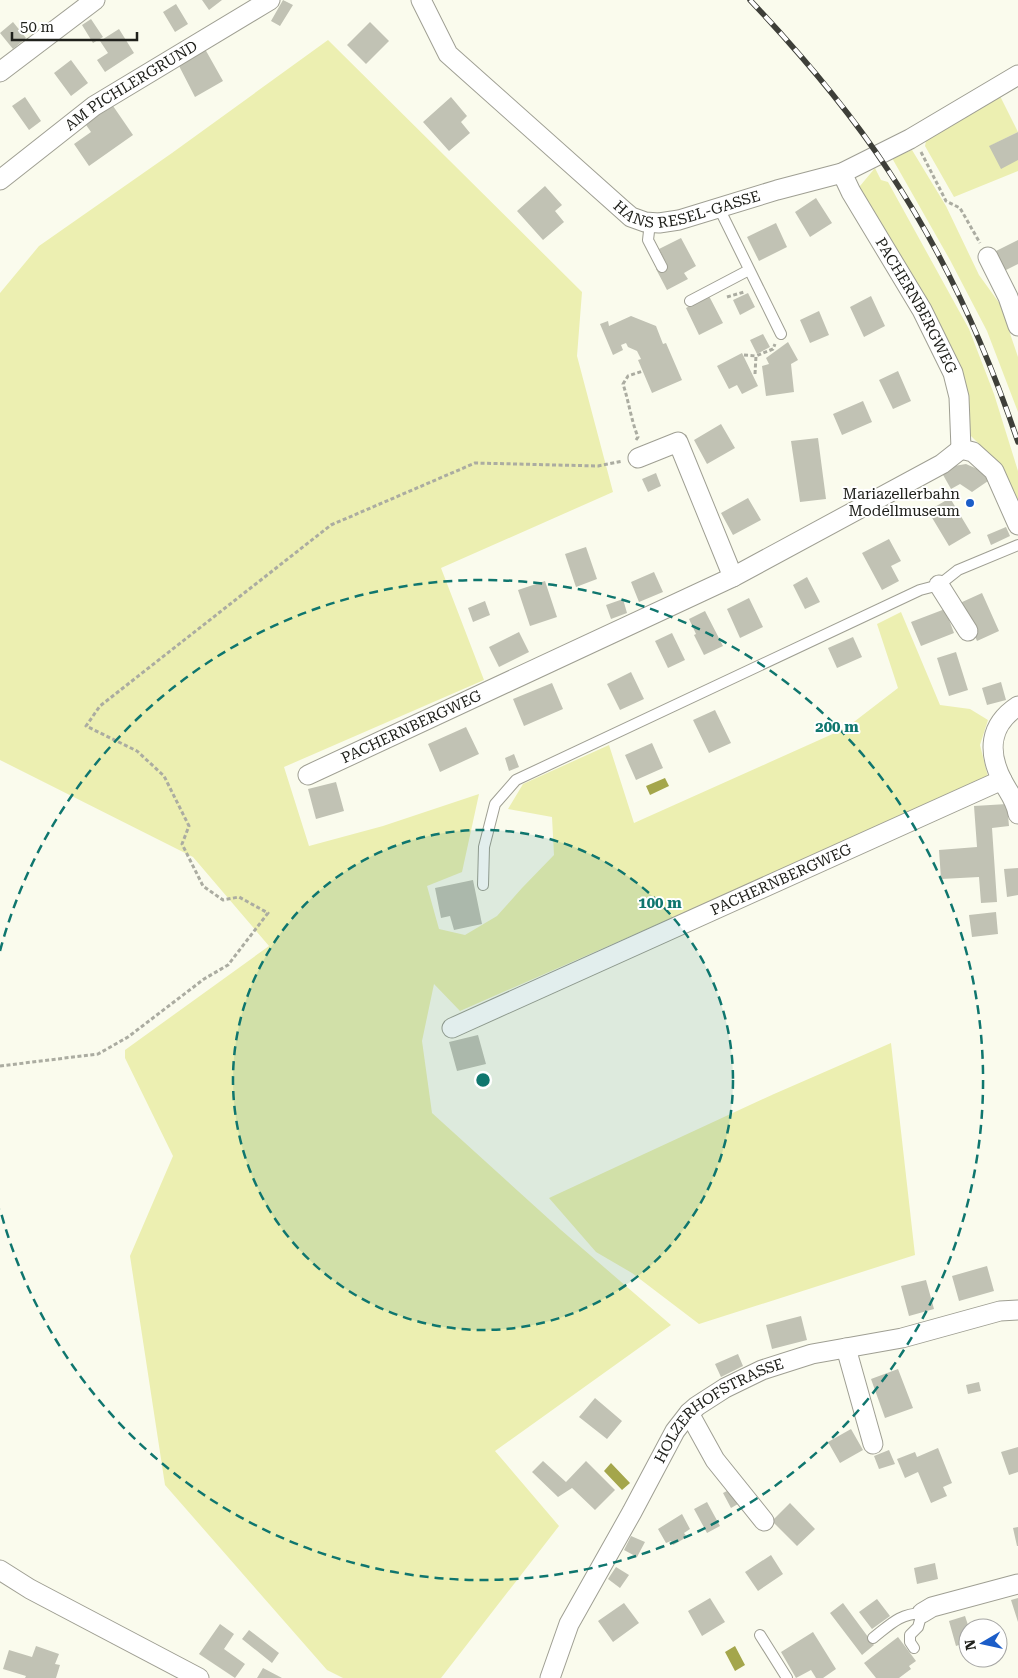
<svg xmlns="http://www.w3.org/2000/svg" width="1018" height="1678" viewBox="0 0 1018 1678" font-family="'Roboto Serif',serif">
<rect width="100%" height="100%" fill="#fafbed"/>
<!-- green -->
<path fill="#ecefb1" d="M328 40 582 292 577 356 613 492 441 568 484 680 284 767 309 846 383 826 479 794 462 872 427 886 439 929 465 935 497 916 522 888 554 855 552 817 508 809 523 784 609 745 634 823 846 728 898 688 877 624 901 612 940 705 970 709 988 720 980 745 989 781 897 819 460 1011 434 984 422 1041 432 1113 561 1230 671 1325 495 1451 559 1526 441 1678H343L327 1670 165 1485 130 1256 173 1156 125 1058V1050L269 946 193 857 0 760V293L39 246 172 153Z
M1000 96 1018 132 990 146 1018 160V171L954 197 925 146 927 136Z
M912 150 946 206 979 275 1000 304 1018 357V412L987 331 950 260 892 158Z
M875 168 881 180 888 182 969 329 994 394 1018 471V509L993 458 970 435 966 422 859 190 860 186Z
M891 1043 915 1255 699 1324 632 1273 596 1252 549 1198 774 1094Z"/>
<!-- water -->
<path fill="#a4a64b" d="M665 778 669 786 650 795 646 786Z
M611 1463 630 1483 622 1490 604 1471Z
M735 1646 745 1665 735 1671 725 1652Z"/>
<!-- building -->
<path fill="#c1c2b4" d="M202 0H222L209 10Z
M283 0 293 5 280 26 271 21Z
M176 4 188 24 175 32 163 12Z
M91 19 103 37 93 43 82 25Z
M13 22 26 38 13 49 0 33Z
M370 22 389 41 366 64 347 45Z
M119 29 134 53 105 72 97 60 108 53 100 41Z
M205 49 223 81 195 97 178 64Z
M71 60 88 83 71 96 54 73Z
M25 97 41 121 29 130 12 106Z
M451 97 467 116 461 122 470 133 449 151 423 122Z
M111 103 133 135 89 166 74 144 91 132 84 122Z
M1018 132V160L1001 169 989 146Z
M545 186 562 205 555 211 564 222 543 240 517 211Z
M816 198 832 223 810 237 795 212Z
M776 223 787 247 759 261 747 237Z
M681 238 696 266 684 273 688 279 667 290 656 269 667 264 659 249Z
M1018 240V264L1002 272 992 253Z
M748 293 755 307 740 315 733 300Z
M709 296 723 323 699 335 686 308Z
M871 296 885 326 864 337 850 307Z
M819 311 829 335 810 343 800 320Z
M631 316 656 326 663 344 666 343 682 380 652 393 638 360 641 359 637 351 628 347 626 343 621 345 623 350 613 355 600 324 608 321 609 326Z
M763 334 770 347 757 354 750 340Z
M788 342 798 360 791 364 794 392 766 396 762 366 769 364 766 358Z
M742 353 758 386 742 394 737 385 729 389 717 366Z
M898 371 911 401 893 409 879 380Z
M863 401 872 422 842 435 833 414Z
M721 424 735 448 707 464 694 440Z
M818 438 826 499 800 502 791 441Z
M966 464 984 472 988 481 972 492 960 484 951 489 942 473 954 466Z
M656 473 661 486 648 492 642 479Z
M748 498 761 520 733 535 721 513Z
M950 498 971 533 949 546 928 511Z
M1006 527 1010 536 991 545 987 535Z
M889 539 901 561 891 566 899 581 882 590 862 553Z
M586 547 597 579 576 587 565 554Z
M654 572 663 592 639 602 631 582Z
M807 577 820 602 805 609 793 585Z
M545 581 557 617 530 626 518 590Z
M982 593 999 631 977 641 960 603Z
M749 598 763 627 740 638 727 609Z
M623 599 627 613 611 619 606 605Z
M485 601 490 615 473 622 468 608Z
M945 609 954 633 921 646 911 622Z
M705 611 723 646 704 655 694 635 696 634 689 619Z
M519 632 529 652 499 667 489 647Z
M672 633 685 660 668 668 655 641Z
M853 637 862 657 837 668 828 648Z
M956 652 968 690 949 696 937 658Z
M631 672 644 699 620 710 607 684Z
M1001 682 1006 700 987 705 982 688Z
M552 683 563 709 524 726 513 699Z
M715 710 731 743 709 753 693 720Z
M466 727 479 754 440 772 428 744Z
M652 743 663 768 636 780 625 755Z
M514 754 519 767 509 771 505 758Z
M336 782 344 811 316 819 308 789Z
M1007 804 1009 826 992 828 997 902 981 903 979 877 941 879 939 850 977 847 974 806Z
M1018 868V895L1007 897 1004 869Z
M473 880 482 924 454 930 450 916 441 918 435 888Z
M996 912 998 934 972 937 969 915Z
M478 1035 486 1064 457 1071 449 1042Z
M987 1266 994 1291 959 1301 952 1276Z
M926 1280 934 1309 909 1316 901 1286Z
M801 1316 807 1340 772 1349 766 1325Z
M738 1354 743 1366 721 1377 715 1364Z
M898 1369 913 1408 885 1418 871 1379Z
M979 1382 981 1391 968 1394 966 1385Z
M595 1398 622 1421 607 1439 579 1417Z
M851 1429 863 1450 840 1463 828 1442Z
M1018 1447V1472L1009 1475 1001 1452Z
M938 1448 952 1483 943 1487 947 1496 931 1503 918 1472 905 1478 897 1459 915 1452 917 1457Z
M889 1450 895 1464 879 1469 874 1456Z
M543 1461 566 1482 586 1461 615 1490 595 1510 572 1488 558 1497 532 1472Z
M731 1489 738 1504 731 1508 723 1493Z
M707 1502 720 1526 707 1533 694 1509Z
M790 1503 815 1529 797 1546 772 1521Z
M682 1514 690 1529 684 1533 687 1537 673 1545 671 1541 666 1543 658 1529Z
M1018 1527V1546H1017L1013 1528Z
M631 1536 645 1542 637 1557 624 1550Z
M771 1555 783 1574 758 1591 745 1572Z
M935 1563 938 1579 917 1584 914 1568Z
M616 1567 629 1575 620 1588 608 1579Z
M710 1598 725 1622 702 1636 688 1611Z
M1018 1598V1622L1011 1600Z
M877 1599 890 1616 872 1629 859 1612Z
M624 1603 639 1623 613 1642 598 1621Z
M843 1603 874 1645 862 1655 830 1613Z
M965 1616 969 1628 968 1642 956 1646 949 1621Z
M220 1624 234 1634 224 1649 245 1664 235 1678 199 1654Z
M249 1630 279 1653 272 1663 242 1639Z
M813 1632 836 1669 823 1678H816L811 1670 796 1678 781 1652Z
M898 1637 916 1661 909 1666 911 1669 899 1678H876L864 1663Z
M36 1646 59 1654 55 1664 60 1665 56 1678H25L26 1676 3 1669 9 1650 32 1657Z
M263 1668 282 1678H257Z"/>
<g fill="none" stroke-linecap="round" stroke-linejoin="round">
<!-- lane casing -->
<g stroke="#9f9f93" stroke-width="12">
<path id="lane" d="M719 208 781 334
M650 223 648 240 662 267
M690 301 749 270
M483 885 484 847 495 804 516 780 920 590 939 585 958 570 1018 545
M760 1635 787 1678
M873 1638C891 1624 899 1614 922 1613L918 1627 910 1635V1642L914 1648"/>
</g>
<!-- street casing -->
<g stroke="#9f9f93" stroke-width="21">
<g id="street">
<path id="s1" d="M421 0 448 54 623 210 631 217 645 222 659 223 679 220 777 190 842 173 910 139 1018 75"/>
<path d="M0 72 95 0"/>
<path id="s2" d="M842 173 851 192 922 310 953 373 959 397 961 449"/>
<path id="s3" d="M0 180 94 106 270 0"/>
<path d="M988 257 1008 297 1018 326"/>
<path d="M961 449 973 452 994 471 1018 525"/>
<path d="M638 458 678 442 733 577"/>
<path d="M939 585 968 631"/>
<path d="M1018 706C989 725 987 752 1003 782 1009 793 1016 801 1018 814"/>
<path id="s4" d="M308 775 733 577 942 464 961 449"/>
<path id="s5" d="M452 1028 1002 780"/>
<path d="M846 1348 873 1444"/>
<path d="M689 1413 715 1460 764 1521"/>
<path d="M0 1570 30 1589 199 1678"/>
<path d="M922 1613 932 1607 1018 1584"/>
<path id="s6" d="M550 1678 569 1624 632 1512 675 1431 689 1413 697 1406 725 1388 762 1370 812 1354 902 1338 1000 1311 1018 1310"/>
</g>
</g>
<!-- path -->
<path stroke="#abaca1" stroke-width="3" stroke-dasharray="4 2.5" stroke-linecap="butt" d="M921 152 946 201 960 208 980 243
M727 297 744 292
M744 355 756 356
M755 374 756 356 773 349 775 344
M636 440 638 437C631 420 629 402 623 384L628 376 643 371
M0 1066 98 1054 128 1037 204 979 228 965 268 913 239 897 223 900 203 886 182 844 189 826 164 776 137 751 86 726 100 706 331 525 475 463 598 466 623 461"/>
<!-- lane -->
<use href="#lane" stroke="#fff" stroke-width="10"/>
<!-- street -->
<use href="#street" stroke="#fff" stroke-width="19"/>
<!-- rail casing -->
<g stroke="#3e3f39" stroke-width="5.5">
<path id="rail" d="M750 0C800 53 848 109 888 170 944 254 986 347 1018 442"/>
</g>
<!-- rail -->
<use href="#rail" stroke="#fff" stroke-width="4" stroke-dasharray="11" stroke-linecap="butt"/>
</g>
<!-- distance rings -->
<circle cx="483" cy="1080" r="250" fill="#0f766e" fill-opacity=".12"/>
<g fill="none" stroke="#0f766e" stroke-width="2.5" stroke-dasharray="9 6">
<circle cx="483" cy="1080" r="250"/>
<path d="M0 951A500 500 0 1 1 0 1209"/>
</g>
<!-- markers -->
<circle fill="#1b5dc8" stroke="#fff" stroke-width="2" cx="970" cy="503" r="5"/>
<g text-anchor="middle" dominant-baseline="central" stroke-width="4" stroke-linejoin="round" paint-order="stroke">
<!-- street labels -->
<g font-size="15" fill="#20211c" stroke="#fff">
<text stroke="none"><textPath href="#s3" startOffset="162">AM PICHLERGRUND</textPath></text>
<text stroke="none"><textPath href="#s1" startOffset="362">HANS RESEL-GASSE</textPath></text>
<text stroke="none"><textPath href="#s2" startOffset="152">PACHERNBERGWEG</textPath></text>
<text stroke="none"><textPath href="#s4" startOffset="114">PACHERNBERGWEG</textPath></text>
<text stroke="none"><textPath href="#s5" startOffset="361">PACHERNBERGWEG</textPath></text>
<text stroke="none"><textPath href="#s6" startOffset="325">HOLZERHOFSTRASSE</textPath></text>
</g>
<!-- poi labels -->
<g font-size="15" fill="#20211c" stroke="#fff" text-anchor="end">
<text x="960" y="494">Mariazellerbahn<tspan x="960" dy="17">Modellmuseum</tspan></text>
</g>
</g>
<circle cx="483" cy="1080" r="8" fill="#0f766e" stroke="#fff" stroke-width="2.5"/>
<g font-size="15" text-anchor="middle" font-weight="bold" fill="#0f766e" stroke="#fff" stroke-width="4" stroke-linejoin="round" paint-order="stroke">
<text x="837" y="732">200 m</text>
<text x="660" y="908">100 m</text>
</g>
<!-- north arrow -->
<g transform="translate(983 1643) rotate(261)"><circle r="24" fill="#ffffff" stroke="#a6a6a4"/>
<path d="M0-4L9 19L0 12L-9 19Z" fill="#1b5dc8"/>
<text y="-8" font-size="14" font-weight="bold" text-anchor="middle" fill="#20211c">N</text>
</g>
<!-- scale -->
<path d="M12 32v8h125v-8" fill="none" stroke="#20211c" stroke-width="2.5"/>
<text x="20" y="32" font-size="15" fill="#20211c" stroke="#ffffff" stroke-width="4" paint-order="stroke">50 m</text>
</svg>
